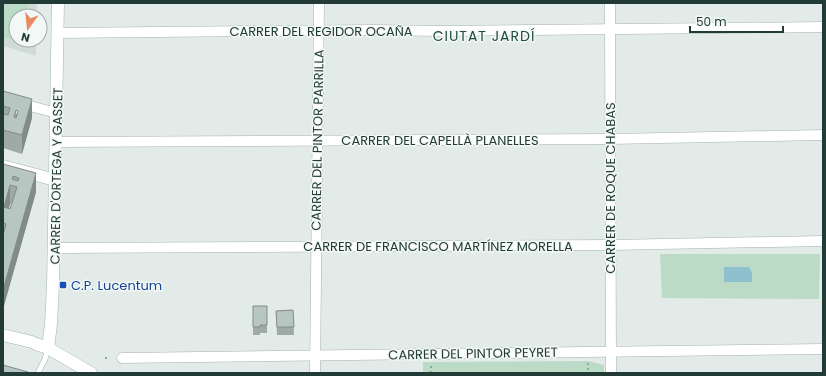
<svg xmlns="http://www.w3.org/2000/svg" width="826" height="376" font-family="Poppins,sans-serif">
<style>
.built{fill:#d0dbd7}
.green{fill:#bcdbc6}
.water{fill:#8ec0cd}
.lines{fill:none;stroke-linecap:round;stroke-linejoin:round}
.lane-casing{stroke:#a5b3af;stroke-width:6}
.street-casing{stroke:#a5b3af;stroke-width:11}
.secondary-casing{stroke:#a1b6b0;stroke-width:13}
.path{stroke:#85ada2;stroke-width:2;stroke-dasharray:2 3;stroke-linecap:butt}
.lane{stroke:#fff;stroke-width:5}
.street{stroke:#fff;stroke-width:10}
.secondary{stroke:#fff;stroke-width:12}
.wall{fill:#9eaaa6;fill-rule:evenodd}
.shaded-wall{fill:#818b87}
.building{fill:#b8c6c1;stroke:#818b87;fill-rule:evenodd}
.transit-dot{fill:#1a4fb4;stroke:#f2f8f5;stroke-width:1.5}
.labels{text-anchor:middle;stroke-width:3;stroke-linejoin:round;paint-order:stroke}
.street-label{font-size:13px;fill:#233b36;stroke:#f2f8f5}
.transit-label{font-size:13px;fill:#164399;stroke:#f2f8f5;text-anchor:start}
.neighbourhood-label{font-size:14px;letter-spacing:1px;fill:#204c43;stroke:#f2f8f5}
</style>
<rect width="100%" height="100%" fill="#e2ebe8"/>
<polygon class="built" points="3,3 37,3 36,16 16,16 16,40 36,40 36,56 3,46"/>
<g class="green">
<polygon points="3,3 29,3 25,16 16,16 16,40 18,41 3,37"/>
<polygon points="660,254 820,254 819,299 662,298"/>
<polygon points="588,361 604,365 604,373 423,373 423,362"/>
</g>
<polygon class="water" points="724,267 749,267 752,273 752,282 724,282"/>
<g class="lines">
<g class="lane-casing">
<polyline id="lane" points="38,373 45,359 48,348"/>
</g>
<g class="street-casing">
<g id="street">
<polyline points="610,3 611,373"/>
<polyline points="58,33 372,30 441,31 823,27"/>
<polyline points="3,99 57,113"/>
<polyline points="56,142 611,139 823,135"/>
<polyline points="54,248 611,245 823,241"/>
<polyline points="122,358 823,349"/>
<polyline points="315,373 319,3"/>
</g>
</g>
<g class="secondary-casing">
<g id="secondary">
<polyline points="3,166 55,180"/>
<polyline points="3,335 32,342"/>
<polyline points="36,344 48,348 91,373"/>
<polyline points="48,348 51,324 53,285 58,3"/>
</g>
</g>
<g class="path">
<polyline points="105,358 110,358"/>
<polyline points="588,363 588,373"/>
<polyline points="431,373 431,364"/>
</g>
<use href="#lane" class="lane"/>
<use href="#street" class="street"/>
<use href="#secondary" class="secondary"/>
</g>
<g class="wall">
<path d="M3,91L32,118L22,154L3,148ZM16,110L18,111L17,114L15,113Z"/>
<path d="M3,164L36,192L3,309ZM10,204H12L10,209H9Z"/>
<polygon points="253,306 267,306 267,333 260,333 260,335 253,335"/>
<polygon points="293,310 294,335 277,335 276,311"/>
</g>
<g class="shaded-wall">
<polygon points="32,99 32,118 22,154 22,135"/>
<polygon points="36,173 36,192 3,309 3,290"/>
<polygon points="10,185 10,204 4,223 4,207"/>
</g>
<g class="building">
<path d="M3,91L32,99L22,135L3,130V114L8,115L10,108L3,106ZM16,110L18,111L16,118L14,117Z"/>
<path d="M3,164L36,173L3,290V235L6,224L3,223ZM13,176L19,178L18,181L12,179ZM10,185L17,187L10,209L4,207Z"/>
<polygon points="253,306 267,306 267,325 260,325 260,327 253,327"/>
<polygon points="293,310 294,327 277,327 276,311"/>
<polygon points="3,365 28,372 28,373 3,373"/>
</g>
<rect class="transit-dot" x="59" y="281" width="8" height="8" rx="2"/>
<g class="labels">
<g class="street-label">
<text x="321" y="36">CARRER DEL REGIDOR OCAÑA</text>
<text transform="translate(317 140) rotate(-89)" y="5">CARRER DEL PINTOR PARRILLA</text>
<text x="440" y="145">CARRER DEL CAPELLÀ PLANELLES</text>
<text transform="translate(56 176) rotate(-89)" y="5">CARRER D'ORTEGA Y GASSET</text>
<text transform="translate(610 188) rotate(-90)" y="5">CARRER DE ROQUE CHABAS</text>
<text x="438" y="251">CARRER DE FRANCISCO MARTÍNEZ MORELLA</text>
<text transform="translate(473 353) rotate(-1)" y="5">CARRER DEL PINTOR PEYRET</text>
</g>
<g class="transit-label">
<text x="71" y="290">C.P. Lucentum</text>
</g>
<g class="neighbourhood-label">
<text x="484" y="41">CIUTAT JARDÍ</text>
</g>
</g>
<rect width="826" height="376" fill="none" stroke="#233b36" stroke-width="8"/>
<g transform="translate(28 28) rotate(195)"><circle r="19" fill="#f2f8f5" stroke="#9faca9"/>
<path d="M0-3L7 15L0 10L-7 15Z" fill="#e98a63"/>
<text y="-6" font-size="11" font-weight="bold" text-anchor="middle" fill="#233b36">N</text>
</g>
<path d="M690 26v6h93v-6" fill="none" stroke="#233b36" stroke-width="2"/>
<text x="696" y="26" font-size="12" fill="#233b36" stroke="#f2f8f5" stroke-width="3" paint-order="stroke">50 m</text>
</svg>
